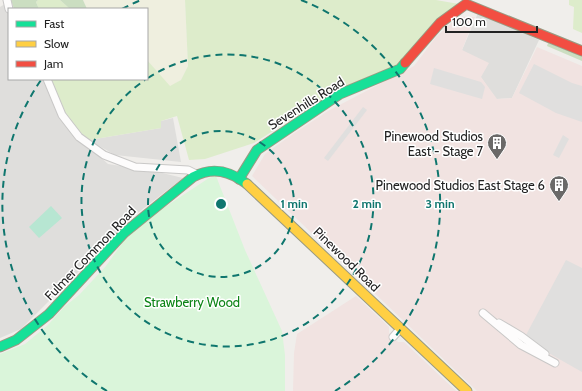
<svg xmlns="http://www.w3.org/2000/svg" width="582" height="391" font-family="Cabin,sans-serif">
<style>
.residential{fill:#dfdedc}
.commercial{fill:#f1e3e1}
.farmland{fill:#efefdf}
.grass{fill:#ddeccb}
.forest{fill:#cbdec1}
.park{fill:#daf5da}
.pitch{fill:#b7e6d2}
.parking{fill:#e0dfde}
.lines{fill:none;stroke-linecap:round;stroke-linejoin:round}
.street-casing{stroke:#c9c8c7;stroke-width:9}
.fast-casing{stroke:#999a82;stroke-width:11}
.slow-casing{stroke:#999a82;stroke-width:11}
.jam-casing{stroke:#999a82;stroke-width:11}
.street{stroke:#fdfcfc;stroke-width:7}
.fast{stroke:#16e098;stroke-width:9}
.slow{stroke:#ffcf43;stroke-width:9}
.jam{stroke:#f24e42;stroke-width:9}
.ring{fill:none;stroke:#0f766e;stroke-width:2;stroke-dasharray:7 5}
.labels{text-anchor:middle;stroke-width:3;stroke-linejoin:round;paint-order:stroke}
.street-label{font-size:13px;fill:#222;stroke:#fff}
.poi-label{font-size:13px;fill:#222;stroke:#fff;text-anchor:end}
.park-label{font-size:13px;fill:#0c8416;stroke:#fff}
.centre{fill:#0f766e;stroke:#fff;stroke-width:2}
.ring-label{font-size:12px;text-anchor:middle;font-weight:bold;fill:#0f766e;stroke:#fff;stroke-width:3;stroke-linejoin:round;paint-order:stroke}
</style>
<rect width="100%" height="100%" fill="#f0eeeb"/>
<g class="residential">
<polygon points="5,4 9,13 9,79 43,79 58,110 72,132 108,164 158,172 183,178 135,215 21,329 0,338 0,7"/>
<polygon points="478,13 539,40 512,98 496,99 462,50"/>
<polygon points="173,118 181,162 115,155 89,140 161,128 161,121"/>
</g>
<g class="commercial">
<polygon points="458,17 475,17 462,50 489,63 481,77 497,99 512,98 537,47 582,66 582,391 477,391 252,176 265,154 290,136 328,111 414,66 436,37"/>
<polygon points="356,296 389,327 389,333 398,342 404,342 456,391 293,391 294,353 297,334"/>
</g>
<polygon class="farmland" points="83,0 185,0 188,66 181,80 170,87 147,60 147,9 87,9"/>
<g class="grass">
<polygon points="38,0 60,0 70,9 39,9 36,2"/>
<polygon points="185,0 436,0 459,4 397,65 339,89 254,143 205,159 189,160 177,116 161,121 161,128 89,140 69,122 49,79 147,79 147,60 170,86 181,80 188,66"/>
<polygon points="569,0 582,0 582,33 573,29 574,7 569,5"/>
</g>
<g class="forest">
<polygon points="11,0 38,0 36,2 39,9 14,9"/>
<polygon points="60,0 83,0 87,9 70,9"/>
<polygon points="548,43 582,56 582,61 547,46"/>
</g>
<polygon class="park" points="216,176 245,250 282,331 285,355 285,391 0,391 0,354 25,344 48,325 64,307 79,295 106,266 133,228 209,178"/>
<polygon class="pitch" points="51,206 62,218 39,238 29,227"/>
<g class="parking">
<polygon points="534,64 572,83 582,86 582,122 556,113 519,93"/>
<polygon points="434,68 481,82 485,87 482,99 430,84"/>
<polygon points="363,107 367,110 328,161 324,158"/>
<polygon points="563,135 569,139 559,158 553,155"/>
<polygon points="566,260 582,268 582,372 545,351 526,335"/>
</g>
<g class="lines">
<g class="street-casing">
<g id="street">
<polyline points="7,0 9,9"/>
<polyline points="47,79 62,115 79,137 104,155 135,167 188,170 196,174"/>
<polyline points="483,313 521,345 555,363"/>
<polyline points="499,323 521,336 545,354"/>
<polyline points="393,337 400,329"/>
</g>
</g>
<g class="fast-casing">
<g id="fast">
<polyline points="239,179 257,150 340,94 400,69 405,63"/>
<path d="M0,347L16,340L49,314L124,233L193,177C213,166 230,171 247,184"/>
</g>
</g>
<g class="slow-casing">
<polyline id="slow" points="247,184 467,391"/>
</g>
<g class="jam-casing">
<polyline id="jam" points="405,63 440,23 466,4 582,51"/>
</g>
<use href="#street" class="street"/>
<use href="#fast" class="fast"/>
<use href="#slow" class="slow"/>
<use href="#jam" class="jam"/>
</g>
<g class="ring">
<circle cx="221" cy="204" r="73"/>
<path d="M148 78A146 146 0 1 1 145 80"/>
<path d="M107 391A219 219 0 0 1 41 80M122 9A219 219 0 0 1 141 0M301 0A219 219 0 0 1 335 391"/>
</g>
<defs>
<g id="building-pin" transform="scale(1)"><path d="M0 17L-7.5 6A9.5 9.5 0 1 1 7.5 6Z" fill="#6a6968" stroke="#fff"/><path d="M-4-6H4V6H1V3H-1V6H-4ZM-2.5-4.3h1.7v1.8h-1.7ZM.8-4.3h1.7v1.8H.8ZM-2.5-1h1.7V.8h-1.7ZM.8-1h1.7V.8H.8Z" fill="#fff"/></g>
</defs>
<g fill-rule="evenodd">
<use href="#building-pin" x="497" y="143"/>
<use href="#building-pin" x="559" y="185"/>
</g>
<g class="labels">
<g class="street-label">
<text transform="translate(306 103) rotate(-32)" y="5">Sevenhills Road</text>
<text transform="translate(90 253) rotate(-46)" y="5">Fulmer Common Road</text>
<text transform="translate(347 259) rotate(44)" y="5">Pinewood Road</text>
</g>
<g class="poi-label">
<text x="483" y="141">Pinewood Studios<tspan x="483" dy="15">East - Stage 7</tspan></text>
<text x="545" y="190">Pinewood Studios East Stage 6</text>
</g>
<g class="park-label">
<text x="192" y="307">Strawberry Wood</text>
</g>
</g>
<circle cx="221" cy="204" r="6" class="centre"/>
<g class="ring-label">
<text x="294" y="208">1 min</text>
<text x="367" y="208">2 min</text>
<text x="440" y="208">3 min</text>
</g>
<rect x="8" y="8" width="140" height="72" fill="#ffffff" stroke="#a7a7a7"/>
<rect x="16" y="21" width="20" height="6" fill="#16e098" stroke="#a7a7a7"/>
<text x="44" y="28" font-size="12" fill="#222222">Fast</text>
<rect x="16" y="41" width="20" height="6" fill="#ffcf43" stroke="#a7a7a7"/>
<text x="44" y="48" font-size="12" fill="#222222">Slow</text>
<rect x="16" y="61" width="20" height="6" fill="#f24e42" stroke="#a7a7a7"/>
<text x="44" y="68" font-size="12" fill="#222222">Jam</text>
<path d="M446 26v6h91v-6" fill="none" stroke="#222222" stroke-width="2"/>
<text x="452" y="26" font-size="12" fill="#222222" stroke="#ffffff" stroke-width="3" paint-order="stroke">100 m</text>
</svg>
